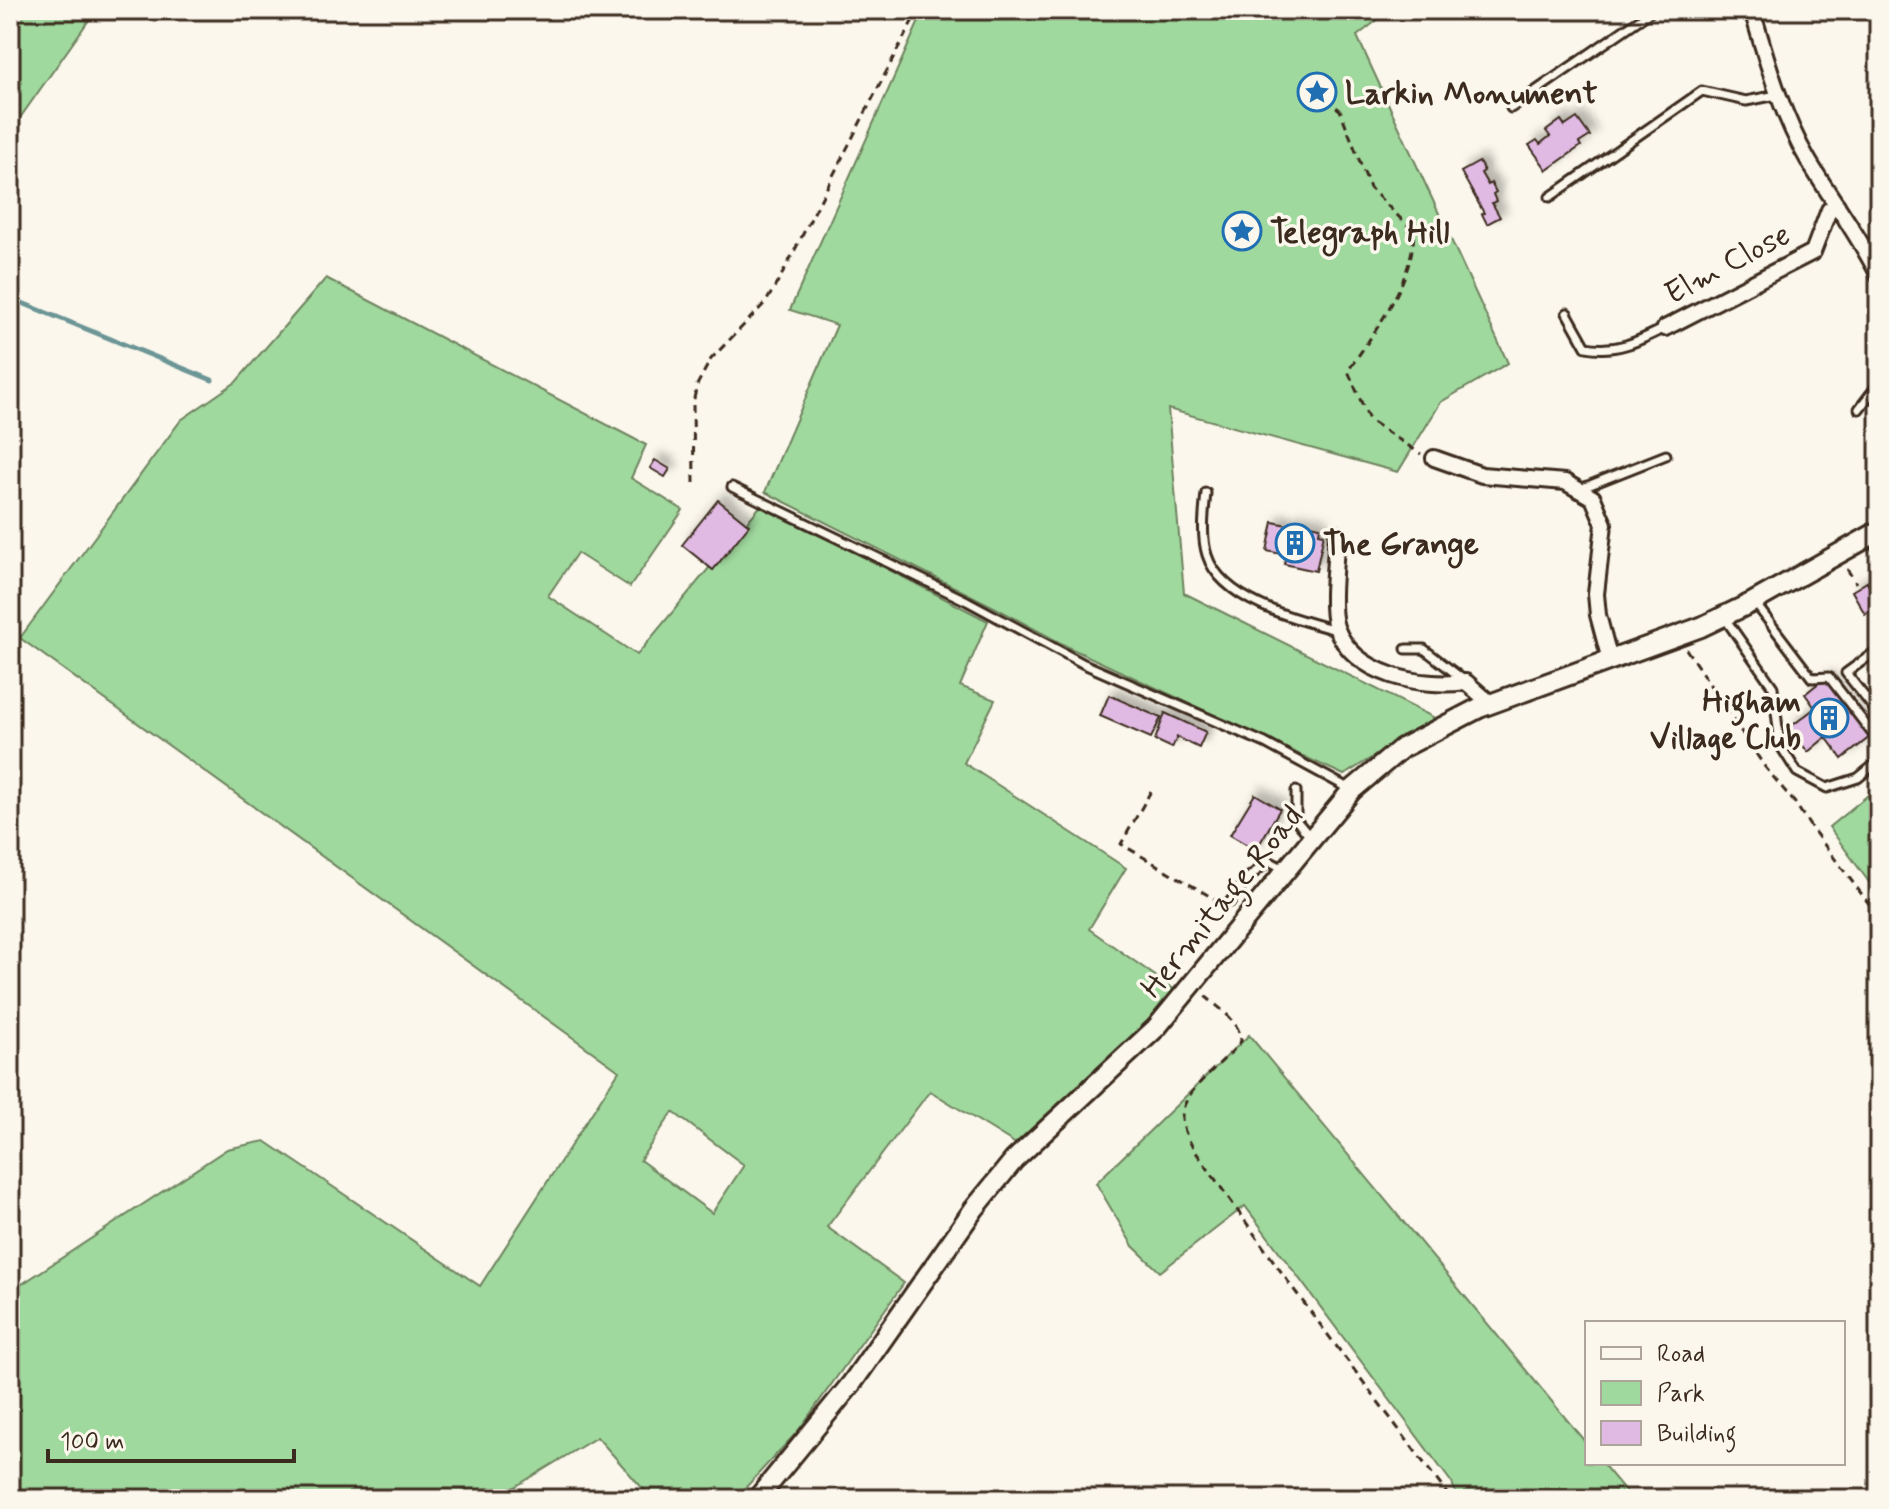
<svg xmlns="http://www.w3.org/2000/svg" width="1889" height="1509" font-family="Mynerve,sans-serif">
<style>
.green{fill:#a0d99e;stroke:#6e825e;stroke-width:2;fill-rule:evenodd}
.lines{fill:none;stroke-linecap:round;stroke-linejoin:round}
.stream{stroke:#6c9596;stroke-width:5}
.building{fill:#e1bae4;stroke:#3b2a1e;stroke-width:2;filter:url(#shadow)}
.service-casing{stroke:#3b2a1e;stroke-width:13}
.minor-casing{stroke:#3b2a1e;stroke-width:20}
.tertiary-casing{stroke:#3b2a1e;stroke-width:24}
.path{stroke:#3b2a1e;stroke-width:3;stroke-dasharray:8 6;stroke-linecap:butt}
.service{stroke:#fbf7ec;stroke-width:7}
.minor{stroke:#fbf7ec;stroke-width:14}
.tertiary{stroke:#fbf7ec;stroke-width:18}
.labels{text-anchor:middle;stroke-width:7;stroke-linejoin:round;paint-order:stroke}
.poi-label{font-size:32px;font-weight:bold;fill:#3b2a1e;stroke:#fbf7ec;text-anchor:start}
.street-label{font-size:32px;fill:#3b2a1e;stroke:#fbf7ec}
</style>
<defs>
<filter id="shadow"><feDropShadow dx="7" dy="-7" stdDeviation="4" flood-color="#0004"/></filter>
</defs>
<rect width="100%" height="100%" fill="#fbf7ec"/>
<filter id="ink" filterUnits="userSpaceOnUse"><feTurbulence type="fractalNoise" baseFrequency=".0125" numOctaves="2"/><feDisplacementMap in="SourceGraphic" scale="16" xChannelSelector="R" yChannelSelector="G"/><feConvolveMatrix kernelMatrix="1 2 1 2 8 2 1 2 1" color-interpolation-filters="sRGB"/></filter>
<g filter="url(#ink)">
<g class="green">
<polygon points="10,10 96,10 10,132"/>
<polygon points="924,10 1390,10 1357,36 1508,363 1441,402 1398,472 1168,409 1184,593 1435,718 1344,775 1068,647 994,607 765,492 837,325 790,310"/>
<path d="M326,278L646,445L631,478L683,510L630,587L577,553L548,596L637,655L762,504L988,621L960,686L995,700L964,763L1126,868L1089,929L1178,992L1016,1144L930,1091L827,1227L904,1283L798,1431L735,1499H652L597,1437L495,1499H10V1292L227,1149L265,1141L480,1286L619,1071L20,638L181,420L236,382ZM673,1112L744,1165L712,1213L640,1160Z"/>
<polygon points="1879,786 1879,896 1829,827"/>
<polygon points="1249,1035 1587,1444 1587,1463 1602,1463 1632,1499 1458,1499 1452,1483 1245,1206 1160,1272 1133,1246 1096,1183"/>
</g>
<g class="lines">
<polyline class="stream" points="10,298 212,380"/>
</g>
<g class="building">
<polygon points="1577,118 1590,136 1579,143 1581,146 1547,170 1529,145 1537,140 1540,144 1550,136 1546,131 1561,120 1565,126"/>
<polygon points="1479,162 1484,171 1481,173 1488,185 1491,183 1496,192 1493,194 1496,201 1492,203 1500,217 1487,224 1482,214 1484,213 1461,172"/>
<polygon points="655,460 670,469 665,477 650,468"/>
<polygon points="718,500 749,525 713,570 682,545"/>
<polygon points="1293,521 1320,527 1319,533 1324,534 1316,571 1284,564 1286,555 1267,551 1273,522 1292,526"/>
<polygon points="1879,576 1879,603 1867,582"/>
<polygon points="1867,582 1879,606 1865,614 1852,591"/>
<polygon points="1825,678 1871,736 1842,759 1826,737 1808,752 1789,728 1815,708 1805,694"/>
<polygon points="1109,695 1161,718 1151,738 1100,716"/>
<polygon points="1165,713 1206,732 1199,748 1177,737 1172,748 1155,740"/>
<polygon points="1255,794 1280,809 1256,850 1230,835"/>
</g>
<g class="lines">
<g class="service-casing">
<g id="service">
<polyline points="1511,108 1653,10"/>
<polyline points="1550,197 1702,91 1746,101 1777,95"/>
<path d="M1567,313L1586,347C1616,353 1639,341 1665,328"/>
<polyline points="1859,409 1879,383"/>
<polyline points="732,487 967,601 1084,664 1265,743 1350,789"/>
<polyline points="1580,489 1666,455"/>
<path d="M1206,493C1204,512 1201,536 1207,555C1221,600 1294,619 1336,630"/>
<polyline points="1755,603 1812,678 1829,677 1879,742"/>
<polyline points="1724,617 1773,687 1780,745 1797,772 1827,788 1858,778 1879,761"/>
<polyline points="1406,649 1424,649 1465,681"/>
<polyline points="1879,649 1846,673 1879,715"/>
<polyline points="1296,791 1296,820 1311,838"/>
<polyline points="1230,902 1249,877 1269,861 1284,869"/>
</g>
</g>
<g class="minor-casing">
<g id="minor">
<path d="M1752,10C1767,61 1781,114 1808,160C1831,199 1859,235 1879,276"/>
<polyline points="1665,328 1813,252 1829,210 1837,205"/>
<polyline points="1434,458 1482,475 1565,482 1593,498 1604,524 1596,594 1598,615 1610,660"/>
<path d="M1337,533C1336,556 1329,607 1336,627C1354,676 1422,688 1466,682L1491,704"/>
</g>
</g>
<g class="tertiary-casing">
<polyline id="tertiary" points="757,1499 852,1383 974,1209 1014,1160 1156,1028 1352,790 1402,748 1479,708 1701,627 1753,602 1879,531"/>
</g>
<g class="path">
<path d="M1325,99L1340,110L1370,188L1414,232C1412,284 1376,329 1348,371L1369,420L1421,454"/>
<polyline points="694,483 693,403 697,385 711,359 766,302 784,271 918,10"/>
<polyline points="1847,569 1856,583"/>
<polyline points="1686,649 1765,767 1795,803 1810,826 1879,917"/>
<polyline points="1151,791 1121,844 1218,901"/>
<path d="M1205,996C1219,1008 1240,1021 1241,1041C1225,1063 1182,1089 1182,1117C1182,1128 1188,1138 1193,1148L1292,1287L1451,1499"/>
</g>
<use href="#service" class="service"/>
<use href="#minor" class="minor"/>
<use href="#tertiary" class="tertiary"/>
</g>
</g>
<defs>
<g id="sight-ring" transform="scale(2)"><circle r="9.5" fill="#fbf7ec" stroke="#1f6fb2" stroke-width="1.5"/><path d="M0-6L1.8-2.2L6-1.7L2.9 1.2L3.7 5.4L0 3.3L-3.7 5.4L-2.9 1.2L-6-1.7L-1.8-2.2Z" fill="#1f6fb2"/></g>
<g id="building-ring" transform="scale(2)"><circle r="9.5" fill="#fbf7ec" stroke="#1f6fb2" stroke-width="1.5"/><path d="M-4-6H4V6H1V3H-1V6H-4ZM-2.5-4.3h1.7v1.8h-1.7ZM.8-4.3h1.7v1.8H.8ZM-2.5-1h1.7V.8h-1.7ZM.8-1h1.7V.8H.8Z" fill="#1f6fb2"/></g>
</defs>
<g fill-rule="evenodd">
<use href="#sight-ring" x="1317" y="92"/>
<use href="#sight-ring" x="1242" y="231"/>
<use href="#building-ring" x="1295" y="543"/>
<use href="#building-ring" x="1829" y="718"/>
</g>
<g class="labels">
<g class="poi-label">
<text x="1345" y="103">Larkin Monument</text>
<text x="1270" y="242">Telegraph Hill</text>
<text x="1323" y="554">The Grange</text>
<text x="1801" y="711" text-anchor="end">Higham<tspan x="1801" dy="37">Village Club</tspan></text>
</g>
<g class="street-label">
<text transform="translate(1727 263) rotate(-28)" y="11">Elm Close</text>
<text transform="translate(1221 901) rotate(-51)" y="11">Hermitage Road</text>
</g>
</g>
<rect width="1889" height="1509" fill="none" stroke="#fbf7ec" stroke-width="40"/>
<rect x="20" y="20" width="1849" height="1469" fill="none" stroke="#3b2a1e" stroke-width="3" filter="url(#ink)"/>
<rect x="1585" y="1321" width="260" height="144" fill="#fbf7ec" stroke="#aea59a" stroke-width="2"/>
<rect x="1601" y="1347" width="40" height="12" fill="#fbf7ec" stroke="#aea59a" stroke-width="2"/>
<text x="1657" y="1361" font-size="24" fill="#3b2a1e">Road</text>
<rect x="1601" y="1381" width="40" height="24" fill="#a0d99e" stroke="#aea59a" stroke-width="2"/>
<text x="1657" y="1401" font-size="24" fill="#3b2a1e">Park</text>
<rect x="1601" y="1421" width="40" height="24" fill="#e1bae4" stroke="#aea59a" stroke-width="2"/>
<text x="1657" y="1441" font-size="24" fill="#3b2a1e">Building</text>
<path d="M48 1449v12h246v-12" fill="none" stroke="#3b2a1e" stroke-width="4"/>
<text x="60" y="1449" font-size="24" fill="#3b2a1e" stroke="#fbf7ec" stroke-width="6" paint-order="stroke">100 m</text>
</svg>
